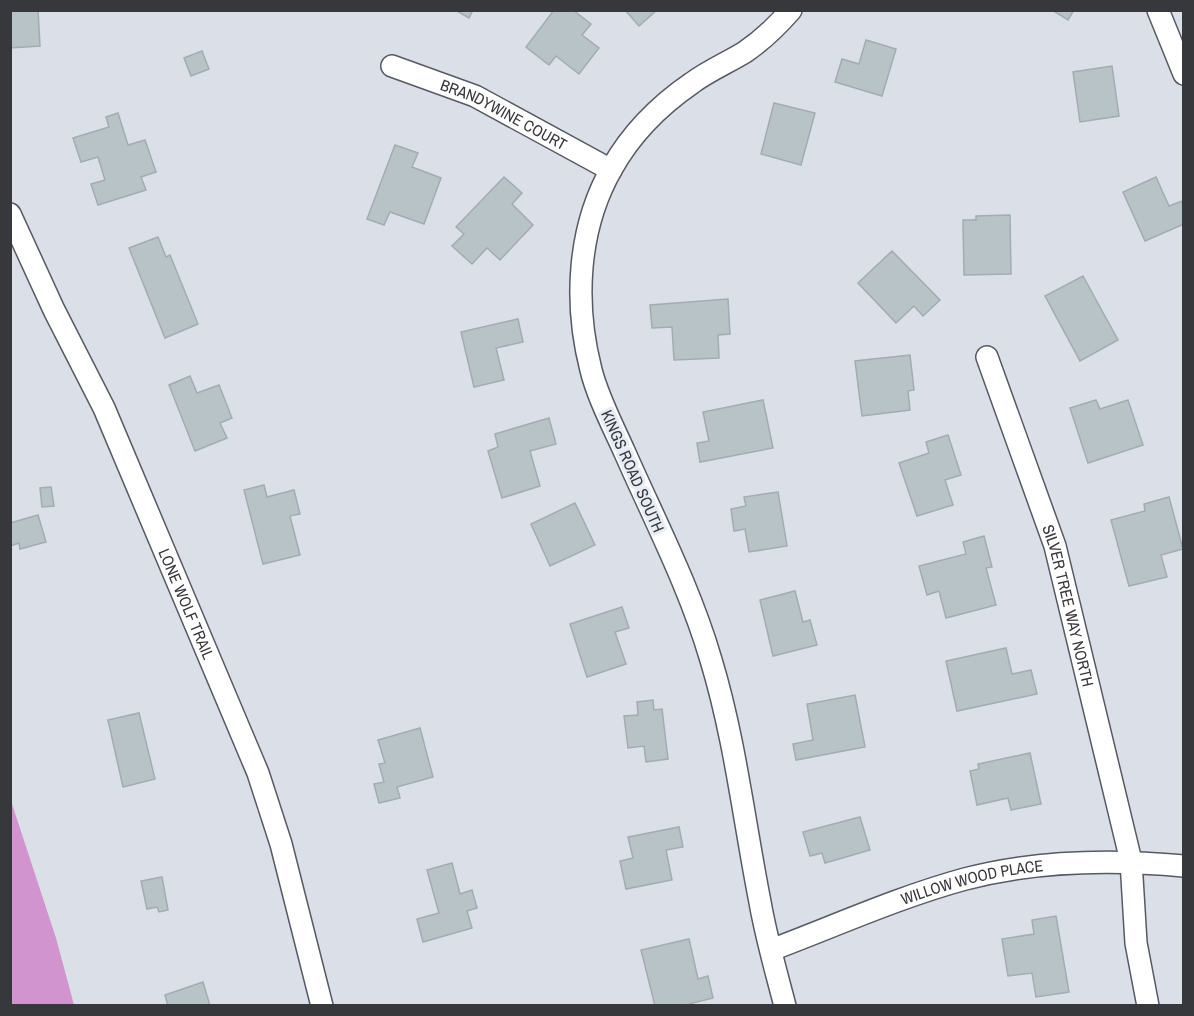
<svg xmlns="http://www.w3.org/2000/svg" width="1194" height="1016" font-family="'Archivo Narrow',sans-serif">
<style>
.green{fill:#d294ce}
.building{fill:#b8c3c8;stroke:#a2acb1;stroke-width:1.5}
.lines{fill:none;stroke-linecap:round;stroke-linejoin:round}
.minor-casing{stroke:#565a62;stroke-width:24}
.minor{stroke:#fff;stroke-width:21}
.labels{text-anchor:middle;stroke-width:6;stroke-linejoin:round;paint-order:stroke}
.street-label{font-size:16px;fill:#37383c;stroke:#e7ecf5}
</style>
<rect width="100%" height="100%" fill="#dadfe8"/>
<polygon class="green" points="11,801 56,938 74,1005 11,1005"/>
<g class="building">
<polygon points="10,10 38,10 40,46 10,48"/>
<polygon points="455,10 473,10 469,18"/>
<polygon points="554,10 573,10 591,24 582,35 599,48 579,74 556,56 549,65 526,47"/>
<polygon points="625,10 657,10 639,26"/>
<polygon points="1052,10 1074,10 1068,20"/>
<polygon points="866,40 896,49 882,96 835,82 842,59 859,64"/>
<polygon points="202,51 209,69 191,76 184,58"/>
<polygon points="1112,66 1119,116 1080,122 1073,72"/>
<polygon points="774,103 815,113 801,165 761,154"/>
<polygon points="118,113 128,145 145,140 156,172 141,177 146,190 98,205 91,184 105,180 98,157 81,162 73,138 109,127 106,117"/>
<polygon points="395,145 418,153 412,167 441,178 424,224 390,212 384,225 367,219"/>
<polygon points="504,177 522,193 512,204 533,225 500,260 487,248 472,264 452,246 464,234 456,227"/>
<polygon points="1156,177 1169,206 1182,201 1184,224 1145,241 1123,192"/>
<polygon points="1010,215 1011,274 964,275 963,220 976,220 976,216"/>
<polygon points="158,237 166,257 170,255 198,324 165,338 129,248"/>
<polygon points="892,251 940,300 923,316 914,306 896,323 858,283"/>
<polygon points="1083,276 1118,340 1080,361 1045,296"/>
<polygon points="728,299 730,334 718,335 719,358 674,360 672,327 652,328 650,305"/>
<polygon points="518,319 523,342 496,348 504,380 474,387 461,332"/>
<polygon points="910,355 914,390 908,391 910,410 862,416 855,361"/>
<polygon points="190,376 197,393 219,385 232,418 220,423 227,438 195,451 169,385"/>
<polygon points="763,400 773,448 700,462 697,443 709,441 703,412"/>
<polygon points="1096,400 1100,409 1128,400 1143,445 1088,463 1070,408"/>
<polygon points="549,418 556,444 530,451 540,486 502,498 488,451 498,447 495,434"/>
<polygon points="948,435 961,475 945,480 953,505 917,516 899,463 929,453 926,442"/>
<polygon points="264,485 267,497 294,490 300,514 290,516 300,555 263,564 244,490"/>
<polygon points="51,487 54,506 42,507 40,488"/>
<polygon points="778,492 787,546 749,552 745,529 734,531 731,509 746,506 744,497"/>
<polygon points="1169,497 1183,549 1161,555 1167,577 1129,586 1111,520 1145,511 1144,504"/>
<polygon points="575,503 595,545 550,566 531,524"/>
<polygon points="38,515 46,542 20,549 19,543 10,546 10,523"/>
<polygon points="984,536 992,567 986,568 996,605 946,618 939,591 927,595 919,566 966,554 963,542"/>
<polygon points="795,591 803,622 810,620 817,645 773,656 760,600"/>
<polygon points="622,607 629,628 615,632 626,664 587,677 570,624"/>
<polygon points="1006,648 1012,674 1031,670 1037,694 957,711 946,661"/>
<polygon points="855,695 865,747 796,760 793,744 813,740 807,704"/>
<polygon points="653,700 654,710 662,709 668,759 646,762 644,746 628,748 624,716 638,715 637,702"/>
<polygon points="139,713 155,779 123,787 108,720"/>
<polygon points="420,728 433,777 397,787 400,798 379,803 374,784 384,782 379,764 385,763 378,740"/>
<polygon points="1030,753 1041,804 1011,810 1008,798 977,805 970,771 979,769 978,764"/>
<polygon points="860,817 870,850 825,863 822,853 810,856 803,832"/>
<polygon points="679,827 683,847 666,850 672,880 626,889 620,861 633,858 628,837"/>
<polygon points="452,863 460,894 472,890 477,908 467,911 472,928 423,942 417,919 439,913 427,870"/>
<polygon points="162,877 168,910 159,912 157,907 147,909 141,881"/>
<polygon points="1056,916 1069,992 1036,997 1032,973 1008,976 1002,939 1034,934 1032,920"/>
<polygon points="689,939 698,979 708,976 713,998 681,1006 655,1006 641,950"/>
<polygon points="203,982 210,1006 168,1006 165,995"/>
</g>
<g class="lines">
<g class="minor-casing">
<g id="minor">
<polyline points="1158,10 1184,74"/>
<path id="s1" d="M392,66L475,96L611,170"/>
<path id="s2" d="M10,214L54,310L104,408L258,773L281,844L322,1006"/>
<path id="s3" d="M987,357L1055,546L1131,861L1136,943L1148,1006"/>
<path id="s4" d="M771,950C835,926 899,897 965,879C1037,860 1110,859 1184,866"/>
<path d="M785,1006C776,971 766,937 760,902C744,821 735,739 711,660C690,588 655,521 625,453C613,426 598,398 591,370C574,304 577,229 612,168C631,134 660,105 692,83C708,71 727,63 745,52C761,41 778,25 791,10"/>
</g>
</g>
<use href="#minor" class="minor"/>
</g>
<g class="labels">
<g class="street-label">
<text dy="6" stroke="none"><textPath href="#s1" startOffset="122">BRANDYWINE COURT</textPath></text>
<text transform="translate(633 471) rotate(66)" y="6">KINGS ROAD SOUTH</text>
<text dy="6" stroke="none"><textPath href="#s2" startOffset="428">LONE WOLF TRAIL</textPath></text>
<text dy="6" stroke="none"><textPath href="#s3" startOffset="262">SILVER TREE WAY NORTH</textPath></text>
<text dy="6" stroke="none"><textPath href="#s4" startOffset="213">WILLOW WOOD PLACE</textPath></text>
</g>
</g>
<rect width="1194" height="1016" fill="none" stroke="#37383c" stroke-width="24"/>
</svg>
